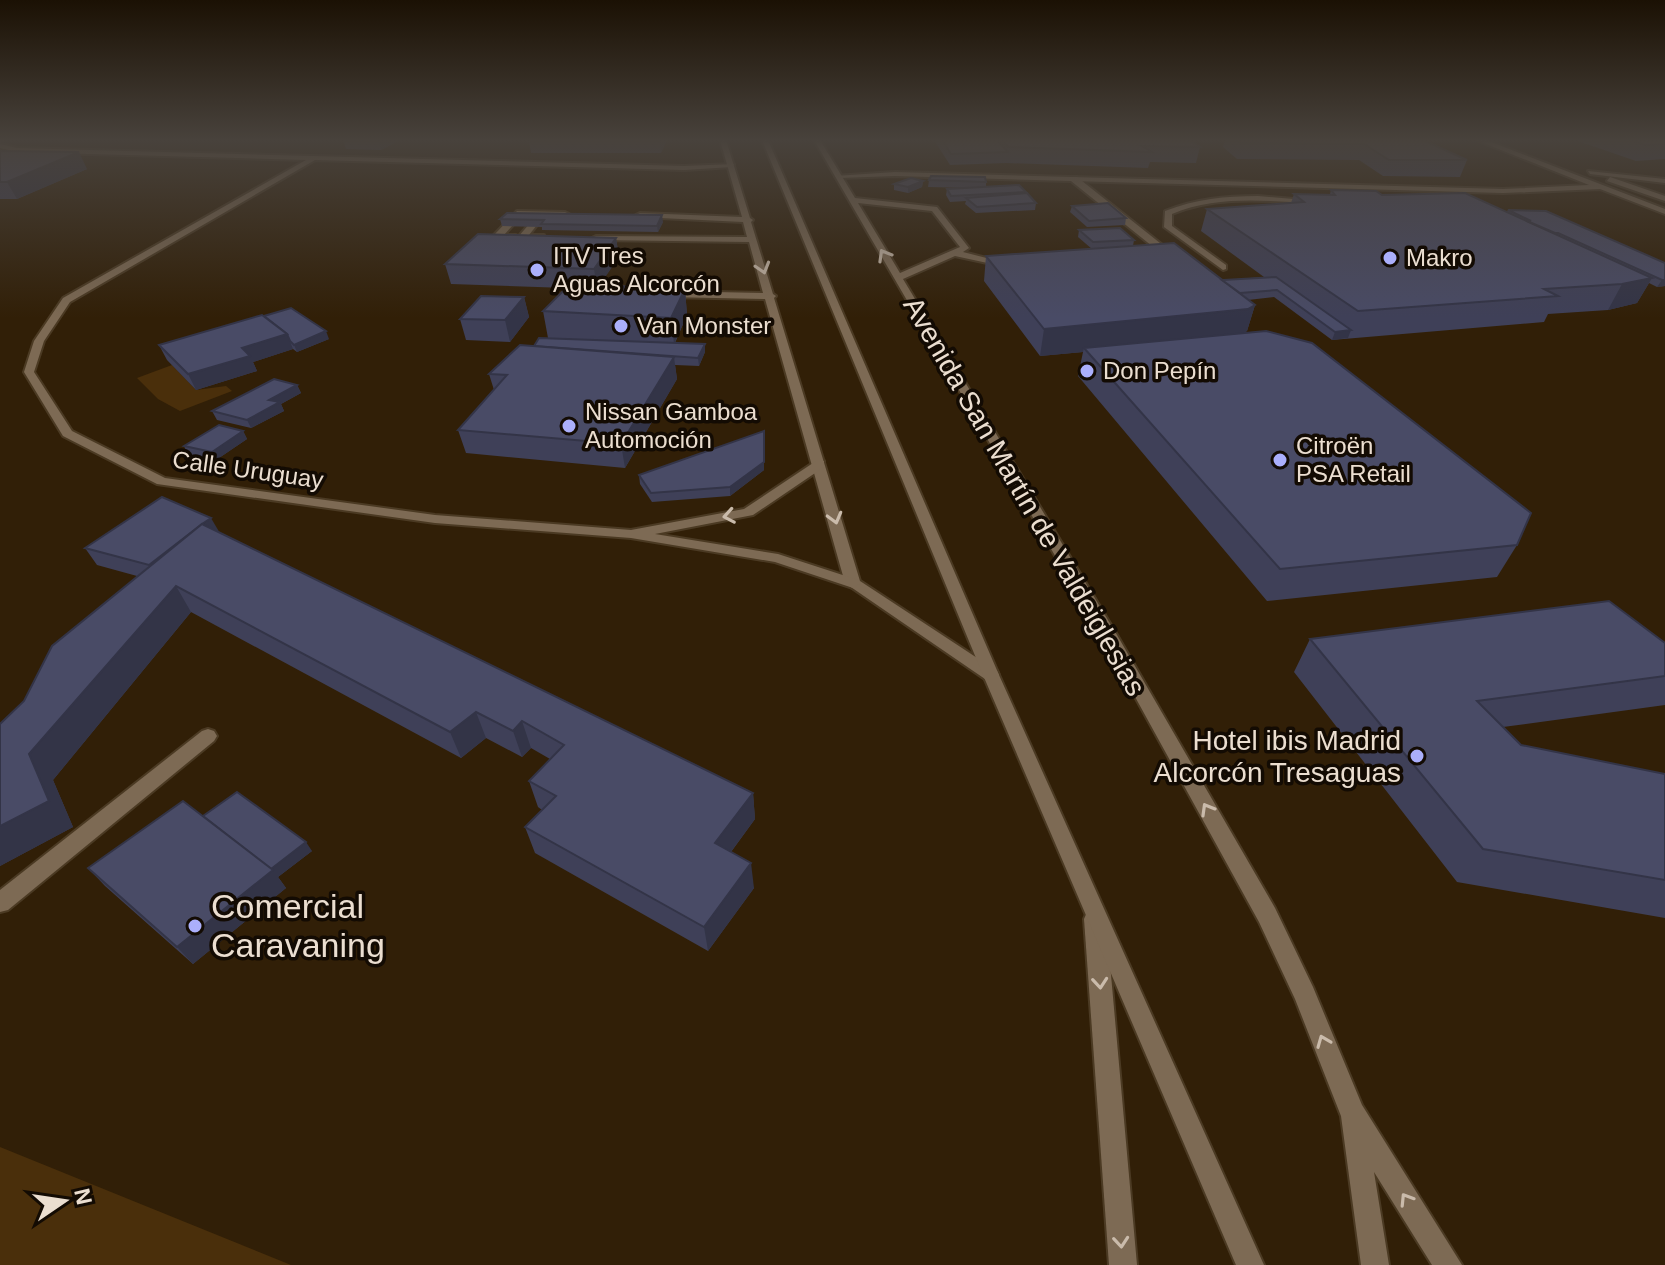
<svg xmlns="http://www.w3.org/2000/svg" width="1665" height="1265" font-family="Helvetica,sans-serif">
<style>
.green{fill:#4a2f0b}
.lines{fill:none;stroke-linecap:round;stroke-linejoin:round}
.service-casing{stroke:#4b3a23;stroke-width:4}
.minor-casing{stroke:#4b3a23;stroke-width:4}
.service{fill:#7d6a54;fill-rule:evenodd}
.minor{fill:#7d6a54;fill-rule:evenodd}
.wall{fill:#3f4058}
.shaded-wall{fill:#333447}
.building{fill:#494b66;stroke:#333447;stroke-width:2}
.oneway{stroke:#cabbab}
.poi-dot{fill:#abaffb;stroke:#130b03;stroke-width:3}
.labels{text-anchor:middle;stroke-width:7;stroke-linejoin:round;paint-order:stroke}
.far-poi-label{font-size:24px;fill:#ebded0;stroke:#130b03;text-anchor:start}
.far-street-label{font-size:24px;fill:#ebded0;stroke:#130b03}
.street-label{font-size:28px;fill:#ebded0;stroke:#130b03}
.poi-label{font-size:28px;fill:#ebded0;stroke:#130b03;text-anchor:end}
.near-poi-label{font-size:34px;fill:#ebded0;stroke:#130b03;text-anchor:start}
</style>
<rect width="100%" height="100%" fill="#311f07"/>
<g class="green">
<polygon points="172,365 196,390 226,386 232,391 180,411 158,399 137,378"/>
<polygon points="0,1147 291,1265 0,1265"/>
</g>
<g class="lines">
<g class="service-casing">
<g id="service">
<polygon points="0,140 4,140 0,143"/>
<polygon points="720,140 726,140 750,218 753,220 751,222 773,294 776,296 774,298 860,581 997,671 999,675 997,679 985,679 845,583 765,299 666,297 661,294 666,291 763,293 749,242 596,240 592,238 596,236 747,237 743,222 640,217 636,215 640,213 742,217"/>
<path d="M814,140H820L855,198L937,207L969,248L963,252L1010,264L1006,267L955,256L903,279L1117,635L1275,908L1313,987L1362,1105L1462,1265H1432L1374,1172L1389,1265H1361L1341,1116L1295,999L1259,922L1101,635ZM858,203L932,211L960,247L900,273Z"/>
<polygon points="1071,177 1077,177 1165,247 1161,257 1149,258 1149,254 1157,250 1071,181"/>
<path d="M1258,196L1317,201L1313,203C1265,201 1217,195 1172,214V226L1226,265V269L1223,270L1164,227L1165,211C1196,199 1225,196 1258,196Z"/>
<polygon points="517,211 565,212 569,214 565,216 545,215 529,235 544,235 544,239 522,239 518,237 537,215 522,215 504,235 516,235 516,239 494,239 494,235"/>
<polygon points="208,729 214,731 217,736 214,741 8,910 0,912 0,890 202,731"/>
<polygon points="1095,909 1103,912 1106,919 1137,1265 1109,1265 1084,919 1087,912"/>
</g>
</g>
<g class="minor-casing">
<g id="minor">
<polygon points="762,140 768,140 999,675 1264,1265 1236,1265 983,675"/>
<polygon points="1476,140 1486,140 1665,209 1665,214 1600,189 1503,193 895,176 839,178 835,176 895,172 1503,189 1589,185"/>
<polygon points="0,144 17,148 684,166 734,164 732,167 684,170 315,160 70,302 44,341 34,372 72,431 165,478 435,515 631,530 744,509 816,461 824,461 824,467 753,515 655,534 778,554 858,580 861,583 853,588 775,562 631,538 435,523 157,484 63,436 24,372 34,341 63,298 306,160 17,152 0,148"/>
<polygon points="1588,171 1665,179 1665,183 1590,174"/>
<polygon points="1610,177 1665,196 1665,201 1607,181"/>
</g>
</g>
<use href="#service" class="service"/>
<use href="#minor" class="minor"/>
</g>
<g class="wall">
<polygon points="343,140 400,140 381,150 346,149"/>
<polygon points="529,140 667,140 661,153 531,153"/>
<polygon points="934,140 1190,140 1200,147 1196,163 1150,162 1148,168 1006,163 950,165"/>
<polygon points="1225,140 1423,140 1467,160 1460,177 1383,176 1359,160 1237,159 1223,147"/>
<polygon points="1575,140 1665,140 1665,159 1636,161"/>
<polygon points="0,151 87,169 17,199 0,199"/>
<polygon points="929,180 986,182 986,187 1026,192 1026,193 1036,203 1035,210 976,213 965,204 966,201 950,202 946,195 947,189 971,188 928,187"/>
<polygon points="923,181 922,187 908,193 894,190 894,184"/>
<polygon points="1331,190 1382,195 1507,212 1508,210 1665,263 1665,286 1657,287 1649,283 1637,303 1608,310 1548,314 1544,322 1332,340 1274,297 1248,300 1255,305 1247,331 1243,333 1517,545 1497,577 1267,601 1078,376 1083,352 1040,356 984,281 986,256 1092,249 1078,237 1079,230 1134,240 1133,246 1222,280 1264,277 1201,231 1207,209 1291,203 1294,194 1330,194"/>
<polygon points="1072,206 1126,218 1125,225 1087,227 1070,212"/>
<polygon points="500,219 663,222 658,232 542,230 542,227 502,226"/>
<polygon points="616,238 619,257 599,285 685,289 687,315 675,343 705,344 705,352 699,366 675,365 677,379 625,468 466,453 458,430 494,390 489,374 534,346 597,340 548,338 543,311 566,288 451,284 445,264"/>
<polygon points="524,297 529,317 510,342 466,340 460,319"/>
<polygon points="329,339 297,352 293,349 253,362 257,371 196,390 167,360 159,345"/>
<polygon points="297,385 301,393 281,404 284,411 251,428 217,420 212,411"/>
<polygon points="243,431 247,439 216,460 188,455 184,446"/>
<polygon points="764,470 730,496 652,502 640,484 639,475"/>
<polygon points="219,532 753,793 755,819 731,852 754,888 708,951 535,853 525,827 542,810 538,807 529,781 550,759 531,748 522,757 486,738 461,758 191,612 53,780 73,827 0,866 0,724 24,701 137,576 97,565 85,548"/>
<polygon points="1310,639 1665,643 1665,705 1503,727 1521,745 1665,774 1665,918 1457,882 1294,672"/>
<polygon points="203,816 312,851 278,877 286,888 193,964 105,886 88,868"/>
</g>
<g class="shaded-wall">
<polygon points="378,140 400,140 381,150"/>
<polygon points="660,140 667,140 661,153"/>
<polygon points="79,152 87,169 17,199 7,182"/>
<polygon points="923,181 922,187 908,193 908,187"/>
<polygon points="662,215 663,222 658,232 657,226"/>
<polygon points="616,238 619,257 597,289 594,269"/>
<polygon points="1652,278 1637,303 1608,310 1622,284"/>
<polygon points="1662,280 1665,280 1665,286 1657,287"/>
<polygon points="685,289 687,315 674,344 671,318"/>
<polygon points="524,297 529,317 510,342 505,320"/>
<polygon points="1255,305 1247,331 1239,336 1084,348 1083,352 1040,356 1044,329"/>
<polygon points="1351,330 1348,338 1332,340 1335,332"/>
<polygon points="326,331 329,339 297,352 294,345"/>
<polygon points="287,334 293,349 253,362 257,371 196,390 188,374 242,348"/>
<polygon points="705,344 705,352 699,366 698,358"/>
<polygon points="674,357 677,379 625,468 621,444"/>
<polygon points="297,385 301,393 281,404 284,411 251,428 247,420 269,400"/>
<polygon points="243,431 247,439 216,460 212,452"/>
<polygon points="764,431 764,470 730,496 730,487"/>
<polygon points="211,518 221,535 149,565"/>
<polygon points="176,586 191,612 53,780 73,827 0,866 0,826 29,754"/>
<polygon points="476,712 486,738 461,758 450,732"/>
<polygon points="522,721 531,748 522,757 513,731"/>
<polygon points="753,793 755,819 719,868 715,843"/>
<polygon points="306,842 312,851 278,877 286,888 193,964 177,947 266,872"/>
<polygon points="751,863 754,888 708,951 704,927"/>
</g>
<g class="building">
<polygon points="942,140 997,140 1008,152 951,154"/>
<polygon points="1002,140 1190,140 1200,147 1142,146 1152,152 1008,147"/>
<polygon points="1238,140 1423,140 1467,160 1389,160 1364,144 1241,143"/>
<polygon points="1630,140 1665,140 1665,144 1645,145"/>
<polygon points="0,151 79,152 7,182 0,182"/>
<polygon points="931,176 985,177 986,182 929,180"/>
<polygon points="911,178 923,181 908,187 894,184"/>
<polygon points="1019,185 1026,192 951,196 947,189"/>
<polygon points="1331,190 1376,191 1382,195 1465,193 1652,278 1622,284 1544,289 1558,296 1358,311 1207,209 1304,202 1294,194 1335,195"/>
<polygon points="1027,193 1036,203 977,207 966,198"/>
<polygon points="1108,203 1126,218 1089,221 1072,206"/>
<polygon points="1508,210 1546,211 1665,263 1665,280 1662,280 1558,233 1555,233 1527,221 1531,221"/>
<polygon points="507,213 662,215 657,226 541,224 544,220 500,219"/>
<polygon points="1120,228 1134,240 1093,242 1079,230"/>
<polygon points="478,234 616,238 594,269 445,264"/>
<polygon points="1174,243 1255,305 1248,309 1044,329 986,256"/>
<polygon points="1276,277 1351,330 1335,332 1277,290 1240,293 1222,280"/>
<polygon points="570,284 685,289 671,318 543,311"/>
<polygon points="481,296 524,297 505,320 460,319"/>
<polygon points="291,308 326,331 294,345 290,341 287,334 264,316"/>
<polygon points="262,315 287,334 242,348 250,356 188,374 159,345"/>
<polygon points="1266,331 1312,343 1531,513 1517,545 1280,569 1084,348"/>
<polygon points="539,338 705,344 698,358 534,346"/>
<polygon points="520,345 674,357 621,444 458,430 507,375 489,374"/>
<polygon points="274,379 297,385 269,400 280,402 247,420 212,411"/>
<polygon points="219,425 243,431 212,452 184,446"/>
<polygon points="764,431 764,462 730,487 651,493 639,475"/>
<polygon points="162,497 211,518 202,524 149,565 85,548"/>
<polygon points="202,524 753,793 715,843 751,863 704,927 525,827 556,796 529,781 564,745 522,721 513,731 476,712 450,732 176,586 29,754 49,801 0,826 0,724 24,701 52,646"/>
<polygon points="1609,601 1665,643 1665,676 1477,701 1521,745 1665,774 1665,880 1483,849 1310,639"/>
<polygon points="237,792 306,842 271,869 203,816"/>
<polygon points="183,801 273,870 177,947 88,868"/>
</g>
<defs><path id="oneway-chevron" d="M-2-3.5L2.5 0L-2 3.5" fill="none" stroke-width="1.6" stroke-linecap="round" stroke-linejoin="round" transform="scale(2)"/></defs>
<g class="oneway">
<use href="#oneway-chevron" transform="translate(884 255) rotate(-120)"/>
<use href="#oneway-chevron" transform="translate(763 268) rotate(73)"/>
<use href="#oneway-chevron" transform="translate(729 516) rotate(170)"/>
<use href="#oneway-chevron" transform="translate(835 518) rotate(75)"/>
<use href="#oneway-chevron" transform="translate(1207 809) rotate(-120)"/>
<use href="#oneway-chevron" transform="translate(1100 983) rotate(85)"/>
<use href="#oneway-chevron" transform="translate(1323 1041) rotate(-112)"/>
<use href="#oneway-chevron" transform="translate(1406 1199) rotate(-122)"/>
<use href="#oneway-chevron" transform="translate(1121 1242) rotate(85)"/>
</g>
<linearGradient id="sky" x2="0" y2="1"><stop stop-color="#1b1104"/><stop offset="0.44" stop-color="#48423c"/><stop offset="1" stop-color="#48423c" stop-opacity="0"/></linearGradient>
<rect width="1665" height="318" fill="url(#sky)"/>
<g class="poi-dot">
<circle cx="1390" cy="258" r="8"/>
<circle cx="537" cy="270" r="8"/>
<circle cx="621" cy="326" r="8"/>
<circle cx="1087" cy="371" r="8"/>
<circle cx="569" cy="426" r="8"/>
<circle cx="1280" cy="460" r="8"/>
<circle cx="1417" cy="756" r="8"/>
<circle cx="195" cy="926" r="8"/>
</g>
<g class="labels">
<g class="far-poi-label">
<text x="553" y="264">ITV Tres<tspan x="553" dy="28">Aguas Alcorcón</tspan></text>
<text x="1406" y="266">Makro</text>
<text x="637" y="334">Van Monster</text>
<text x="1103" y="379">Don Pepín</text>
<text x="585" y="420">Nissan Gamboa<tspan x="585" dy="28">Automoción</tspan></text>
<text x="1296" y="454">Citroën<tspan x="1296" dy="28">PSA Retail</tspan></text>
</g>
<g class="far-street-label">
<text transform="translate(248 470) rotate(8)" y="8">Calle Uruguay</text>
</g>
<g class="street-label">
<text transform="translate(1025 496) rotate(60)" y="10">Avenida San Martín de Valdeiglesias</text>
</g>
<g class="poi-label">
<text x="1401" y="750">Hotel ibis Madrid<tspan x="1401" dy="32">Alcorcón Tresaguas</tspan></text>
</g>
<g class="near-poi-label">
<text x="211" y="918">Comercial<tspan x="211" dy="39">Caravaning</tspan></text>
</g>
</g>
<g transform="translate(64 1201) rotate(77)" stroke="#130b03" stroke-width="6" paint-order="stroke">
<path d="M0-6L14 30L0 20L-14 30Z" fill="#ebded0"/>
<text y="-12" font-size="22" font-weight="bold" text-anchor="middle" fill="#ebded0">N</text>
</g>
</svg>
